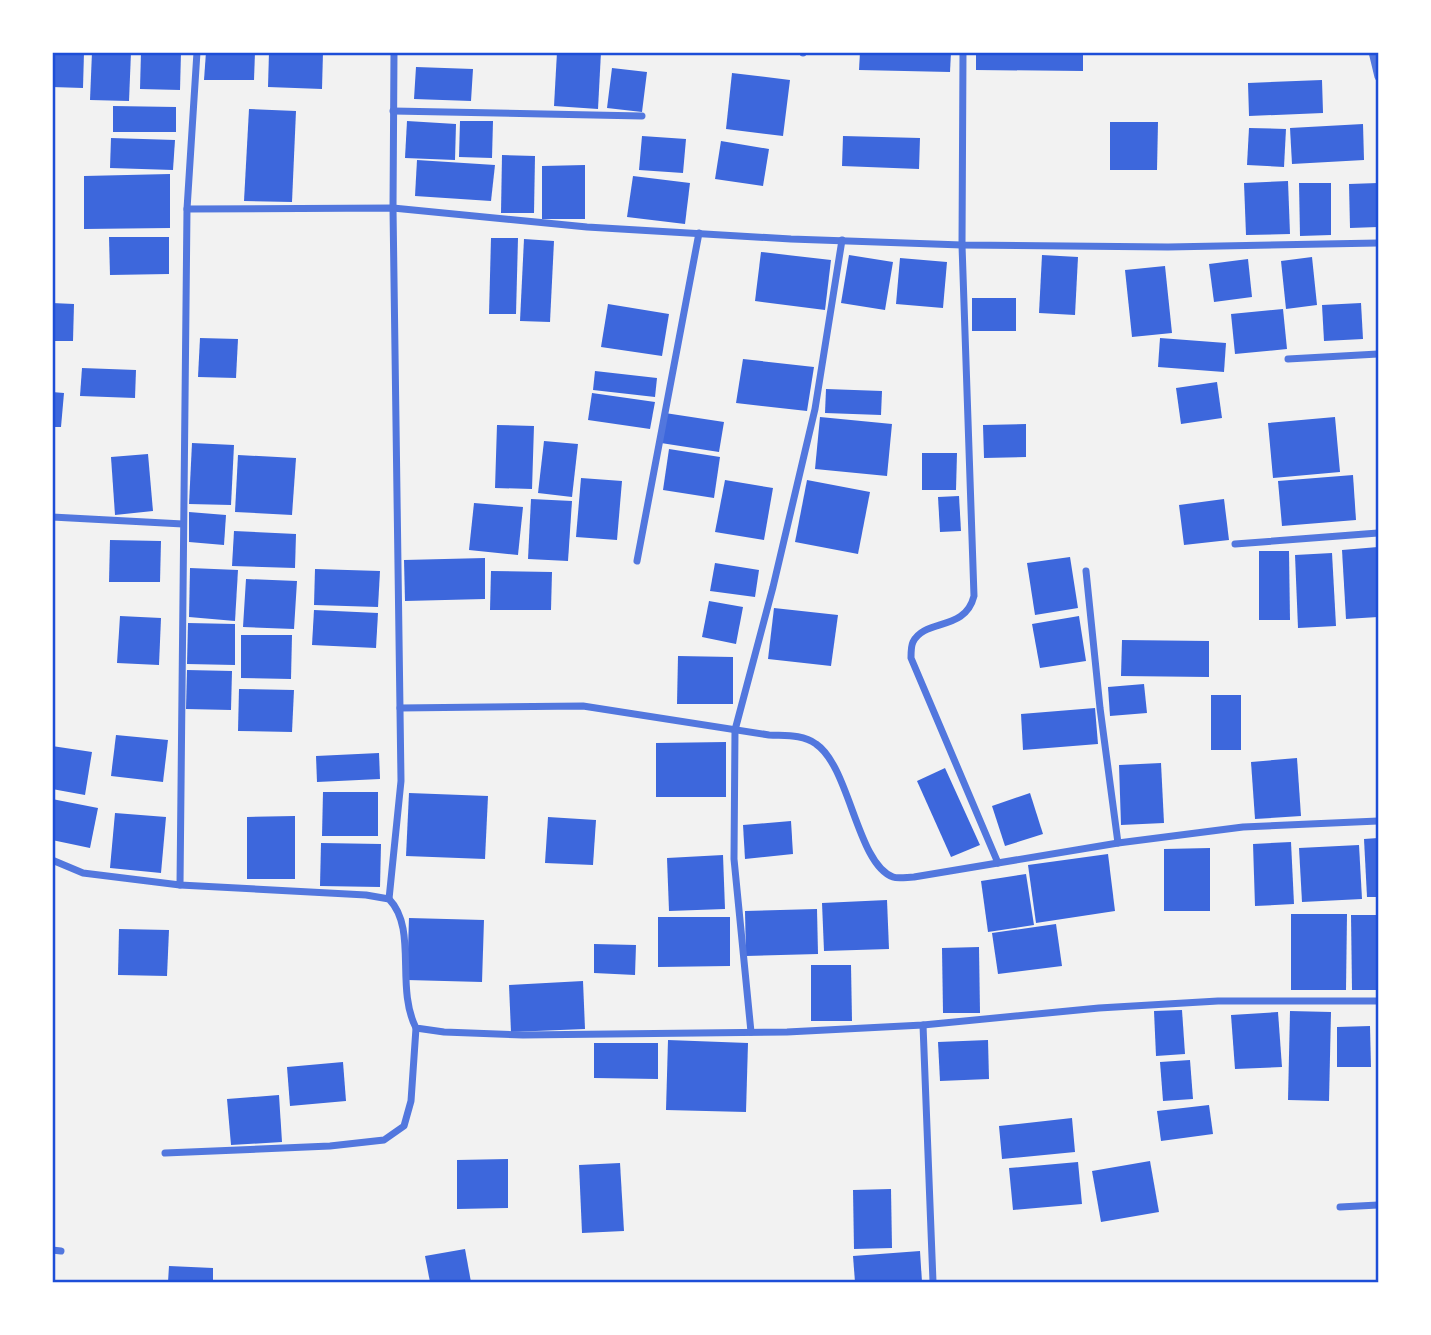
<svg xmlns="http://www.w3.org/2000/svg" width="1431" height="1335" font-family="'Public Sans',sans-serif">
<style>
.building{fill:#3d67dc}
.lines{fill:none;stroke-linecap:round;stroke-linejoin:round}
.minor{stroke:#5277de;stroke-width:7}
.neatline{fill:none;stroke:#1d4ed8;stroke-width:2.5}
</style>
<rect width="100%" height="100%" fill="#f2f2f2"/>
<g class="building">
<polygon points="52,52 84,52 83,88 52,87"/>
<polygon points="92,52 131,52 129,101 90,100"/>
<polygon points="141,52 181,52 180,90 140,89"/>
<polygon points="206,52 255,52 254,80 204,80"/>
<polygon points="269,52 323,52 322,89 268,87"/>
<polygon points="557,52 601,52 598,109 554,106"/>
<polygon points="860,52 951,52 950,72 859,70"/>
<polygon points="976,52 1083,52 1083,71 976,70"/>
<polygon points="416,67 473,69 471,101 414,99"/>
<polygon points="612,68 647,72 642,112 607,108"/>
<polygon points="732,73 790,80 783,136 726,129"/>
<polygon points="1322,80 1323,113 1249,116 1248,83"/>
<polygon points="113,106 176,107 176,132 113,132"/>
<polygon points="249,109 296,111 292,202 244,201"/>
<polygon points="407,121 456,124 455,160 405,158"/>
<polygon points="460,121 493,121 492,158 459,157"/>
<polygon points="1110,122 1158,122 1157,170 1110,170"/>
<polygon points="1363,124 1364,160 1292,164 1290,128"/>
<polygon points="1249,128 1286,129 1284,167 1247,165"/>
<polygon points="642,136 686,139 683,173 639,170"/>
<polygon points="843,136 920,138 919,169 842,166"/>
<polygon points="111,138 175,140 173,170 110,168"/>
<polygon points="721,141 769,149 763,186 715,179"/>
<polygon points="502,155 535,156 534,213 501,213"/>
<polygon points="417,160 495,165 491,201 415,196"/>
<polygon points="585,165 585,219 542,219 542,166"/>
<polygon points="170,174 170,228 84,229 84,176"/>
<polygon points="633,176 690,183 685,224 627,217"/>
<polygon points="1288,181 1290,234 1246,235 1244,183"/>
<polygon points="1299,183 1331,183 1331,235 1300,236"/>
<polygon points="1378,183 1378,227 1350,228 1349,184"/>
<polygon points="109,237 169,237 169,274 110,275"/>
<polygon points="491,238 518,238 516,314 489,314"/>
<polygon points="524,239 554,241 550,322 520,321"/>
<polygon points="761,252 831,260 825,310 755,301"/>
<polygon points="849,255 893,262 885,310 841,303"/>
<polygon points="1042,255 1078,257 1075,315 1039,313"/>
<polygon points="1312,257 1317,305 1286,309 1281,261"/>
<polygon points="900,258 947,262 943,308 896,304"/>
<polygon points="1248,259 1252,297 1214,302 1209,264"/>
<polygon points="1165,266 1172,333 1132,337 1125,270"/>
<rect x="972" y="298" width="44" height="33"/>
<polygon points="52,303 74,304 73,341 52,341"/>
<polygon points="1361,303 1363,339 1324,341 1322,305"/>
<polygon points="608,304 669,314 662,356 601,347"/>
<polygon points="1283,309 1287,349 1235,354 1231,314"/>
<polygon points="200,338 238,339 236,378 198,377"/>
<polygon points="1160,338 1226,343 1224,372 1158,367"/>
<polygon points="743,359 814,367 807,411 736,403"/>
<polygon points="82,368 136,370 135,398 80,396"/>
<polygon points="595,371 657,378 655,397 593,390"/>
<polygon points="1217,382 1222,418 1181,424 1176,388"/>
<polygon points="826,389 882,391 881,415 825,413"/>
<polygon points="52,392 64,393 61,427 52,427"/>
<polygon points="592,393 655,402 650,429 588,420"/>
<polygon points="665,413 724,422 719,452 661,443"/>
<polygon points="820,417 892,424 887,476 815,469"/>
<polygon points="1335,417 1340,472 1273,478 1268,423"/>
<polygon points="1026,424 1026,457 984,458 983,425"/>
<polygon points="497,425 534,426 532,489 495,488"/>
<polygon points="544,441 578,444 572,497 538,493"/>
<polygon points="192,443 234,445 231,505 189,504"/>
<polygon points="669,449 720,457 714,498 663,490"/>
<polygon points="922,453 957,453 956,490 922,490"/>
<polygon points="148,454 153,511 115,515 111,457"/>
<polygon points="238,455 296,458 292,515 235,512"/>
<polygon points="1353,475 1356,520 1282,526 1278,481"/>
<polygon points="581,478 622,481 617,540 576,537"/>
<polygon points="725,480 773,488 764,540 715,532"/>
<polygon points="807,480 870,492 858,554 795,542"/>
<polygon points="959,496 961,531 940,532 938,497"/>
<polygon points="531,499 572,501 568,561 528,559"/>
<polygon points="1224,499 1229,540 1184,545 1179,505"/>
<polygon points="474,503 523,507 518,555 469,550"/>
<polygon points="189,512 226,515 224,545 189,542"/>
<polygon points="234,531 296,534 295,568 232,566"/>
<polygon points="110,540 161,541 160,582 109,582"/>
<polygon points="1378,547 1378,617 1346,619 1342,550"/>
<polygon points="1259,551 1289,551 1290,620 1259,620"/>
<polygon points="1332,553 1336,626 1298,628 1295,555"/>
<polygon points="1070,557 1078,608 1035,615 1027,563"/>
<polygon points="485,558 485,599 405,601 404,560"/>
<polygon points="715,563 759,570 755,597 710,591"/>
<polygon points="190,568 238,570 235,621 189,617"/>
<polygon points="315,569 380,571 378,607 314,605"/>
<polygon points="491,571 552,572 551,610 490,610"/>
<polygon points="246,579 297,581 294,629 243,627"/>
<polygon points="709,601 743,607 736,644 702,637"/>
<polygon points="774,608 838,615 831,666 768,659"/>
<polygon points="314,610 378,613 376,648 312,645"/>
<polygon points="120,616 161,618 159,665 117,663"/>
<polygon points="1079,616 1086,661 1040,668 1032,624"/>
<polygon points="188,623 235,624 235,665 187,664"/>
<polygon points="241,635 292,635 291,679 241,678"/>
<polygon points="1122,640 1209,641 1209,677 1121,676"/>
<polygon points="678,656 733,657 733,704 677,704"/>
<polygon points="187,670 232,671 231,710 186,709"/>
<polygon points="1144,684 1147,713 1110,716 1108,687"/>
<polygon points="239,689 294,690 292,732 238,731"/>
<rect x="1211" y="695" width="30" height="55"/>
<polygon points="1095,708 1098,744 1023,750 1021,714"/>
<polygon points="116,735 168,740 163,782 111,776"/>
<polygon points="726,742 726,797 656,797 656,743"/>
<polygon points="52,746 92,752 85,795 52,789"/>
<polygon points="379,753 380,779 317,782 316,756"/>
<polygon points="1297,758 1301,816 1255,819 1251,762"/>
<polygon points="1161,763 1164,823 1121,825 1119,765"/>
<polygon points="945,768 980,845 951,857 917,781"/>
<polygon points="323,792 378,792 378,836 322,836"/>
<polygon points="409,793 488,796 485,859 406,856"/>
<polygon points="1030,793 1043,834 1005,846 992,806"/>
<polygon points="52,799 98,808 90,848 52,840"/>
<polygon points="115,813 166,817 161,873 110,868"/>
<polygon points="295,816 295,879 247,879 247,817"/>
<polygon points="548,817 596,820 593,865 545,863"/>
<polygon points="791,821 793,854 745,859 743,825"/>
<polygon points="1378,838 1378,897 1367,897 1364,839"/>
<polygon points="1291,842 1294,904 1255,906 1253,844"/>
<polygon points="321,843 381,844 380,887 320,886"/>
<polygon points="1359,845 1362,899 1302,902 1299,848"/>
<polygon points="1210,848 1210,911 1164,911 1164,849"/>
<polygon points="1108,854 1115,911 1036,923 1028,865"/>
<polygon points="723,855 725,909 669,911 667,858"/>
<polygon points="1026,874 1034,925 988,932 981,881"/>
<polygon points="887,900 889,949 824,951 822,903"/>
<polygon points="817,909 818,954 746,956 745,911"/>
<polygon points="1291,914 1347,914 1346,990 1291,990"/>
<polygon points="1351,915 1378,915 1378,990 1352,990"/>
<polygon points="658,917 730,917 730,966 658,967"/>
<polygon points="409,918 484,920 482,982 407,980"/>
<polygon points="1056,924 1062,966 998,974 992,933"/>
<polygon points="119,929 169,930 167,976 118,975"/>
<polygon points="594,944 636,945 635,975 594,973"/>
<polygon points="979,947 980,1013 943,1013 942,948"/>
<polygon points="811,965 851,965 852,1021 811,1021"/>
<polygon points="583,981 585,1029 511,1032 509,985"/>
<polygon points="1182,1010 1185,1054 1156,1056 1154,1011"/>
<polygon points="1290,1011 1331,1012 1329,1101 1288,1100"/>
<polygon points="1278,1012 1282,1067 1235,1069 1231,1015"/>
<polygon points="1370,1026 1371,1067 1337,1067 1337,1027"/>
<polygon points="668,1040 748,1043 746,1112 666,1110"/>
<polygon points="988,1040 989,1079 940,1081 938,1042"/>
<polygon points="594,1043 658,1043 658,1079 594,1078"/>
<polygon points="1190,1060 1193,1099 1163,1101 1160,1062"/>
<polygon points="343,1062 346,1101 290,1106 287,1067"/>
<polygon points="279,1095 282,1142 231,1145 227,1099"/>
<polygon points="1209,1105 1213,1134 1161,1141 1157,1111"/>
<polygon points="1072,1118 1075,1152 1002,1159 999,1126"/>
<polygon points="508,1159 508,1208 457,1209 457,1160"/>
<polygon points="1150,1161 1159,1212 1101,1222 1092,1171"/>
<polygon points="1078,1162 1082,1204 1013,1210 1009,1168"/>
<polygon points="620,1163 624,1231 582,1233 579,1165"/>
<polygon points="891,1189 892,1248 854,1249 853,1190"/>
<polygon points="465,1249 471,1282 430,1282 425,1256"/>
<polygon points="920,1251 922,1282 855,1282 853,1256"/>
<polygon points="169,1266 213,1268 213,1282 168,1282"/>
</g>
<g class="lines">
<g class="minor">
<path d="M963,52L962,245L974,596C965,632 925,618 913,642C911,646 911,653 911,658L998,863"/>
<polyline points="1372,52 1378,77"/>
<polyline points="803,53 803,52"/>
<polyline points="393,111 642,116"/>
<polyline points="187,209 197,52"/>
<polyline points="1288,359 1378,354"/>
<polyline points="52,517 183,524"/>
<polyline points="1235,544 1378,533"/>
<polyline points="637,561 699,233"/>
<polyline points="1086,571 1100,708 1118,843"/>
<path d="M400,708L583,706L769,735C785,736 802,734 816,744C850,767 857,864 893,877C898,879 908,877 914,877L1118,843L1243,827L1378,821"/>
<path d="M52,860L83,873L180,885L366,895L389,899C418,929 395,987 416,1028L444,1032L523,1035L787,1032L923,1025L1099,1008L1218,1001H1378"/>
<polyline points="180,885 187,209 393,208 587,227 791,239 962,245 1168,247 1378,243"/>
<polyline points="389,899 401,781 393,208 394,52"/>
<polyline points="923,1025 933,1282"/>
<polyline points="751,1032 734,859 735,730 773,587 815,409 842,240"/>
<polyline points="165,1153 330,1146 384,1140 404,1126 411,1101 416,1028"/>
<polyline points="1340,1207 1378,1205"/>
<polyline points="52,1250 61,1251"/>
</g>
</g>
<rect width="1431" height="1335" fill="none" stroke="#ffffff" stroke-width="108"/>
<rect x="54" y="54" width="1323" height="1227" class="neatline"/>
</svg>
